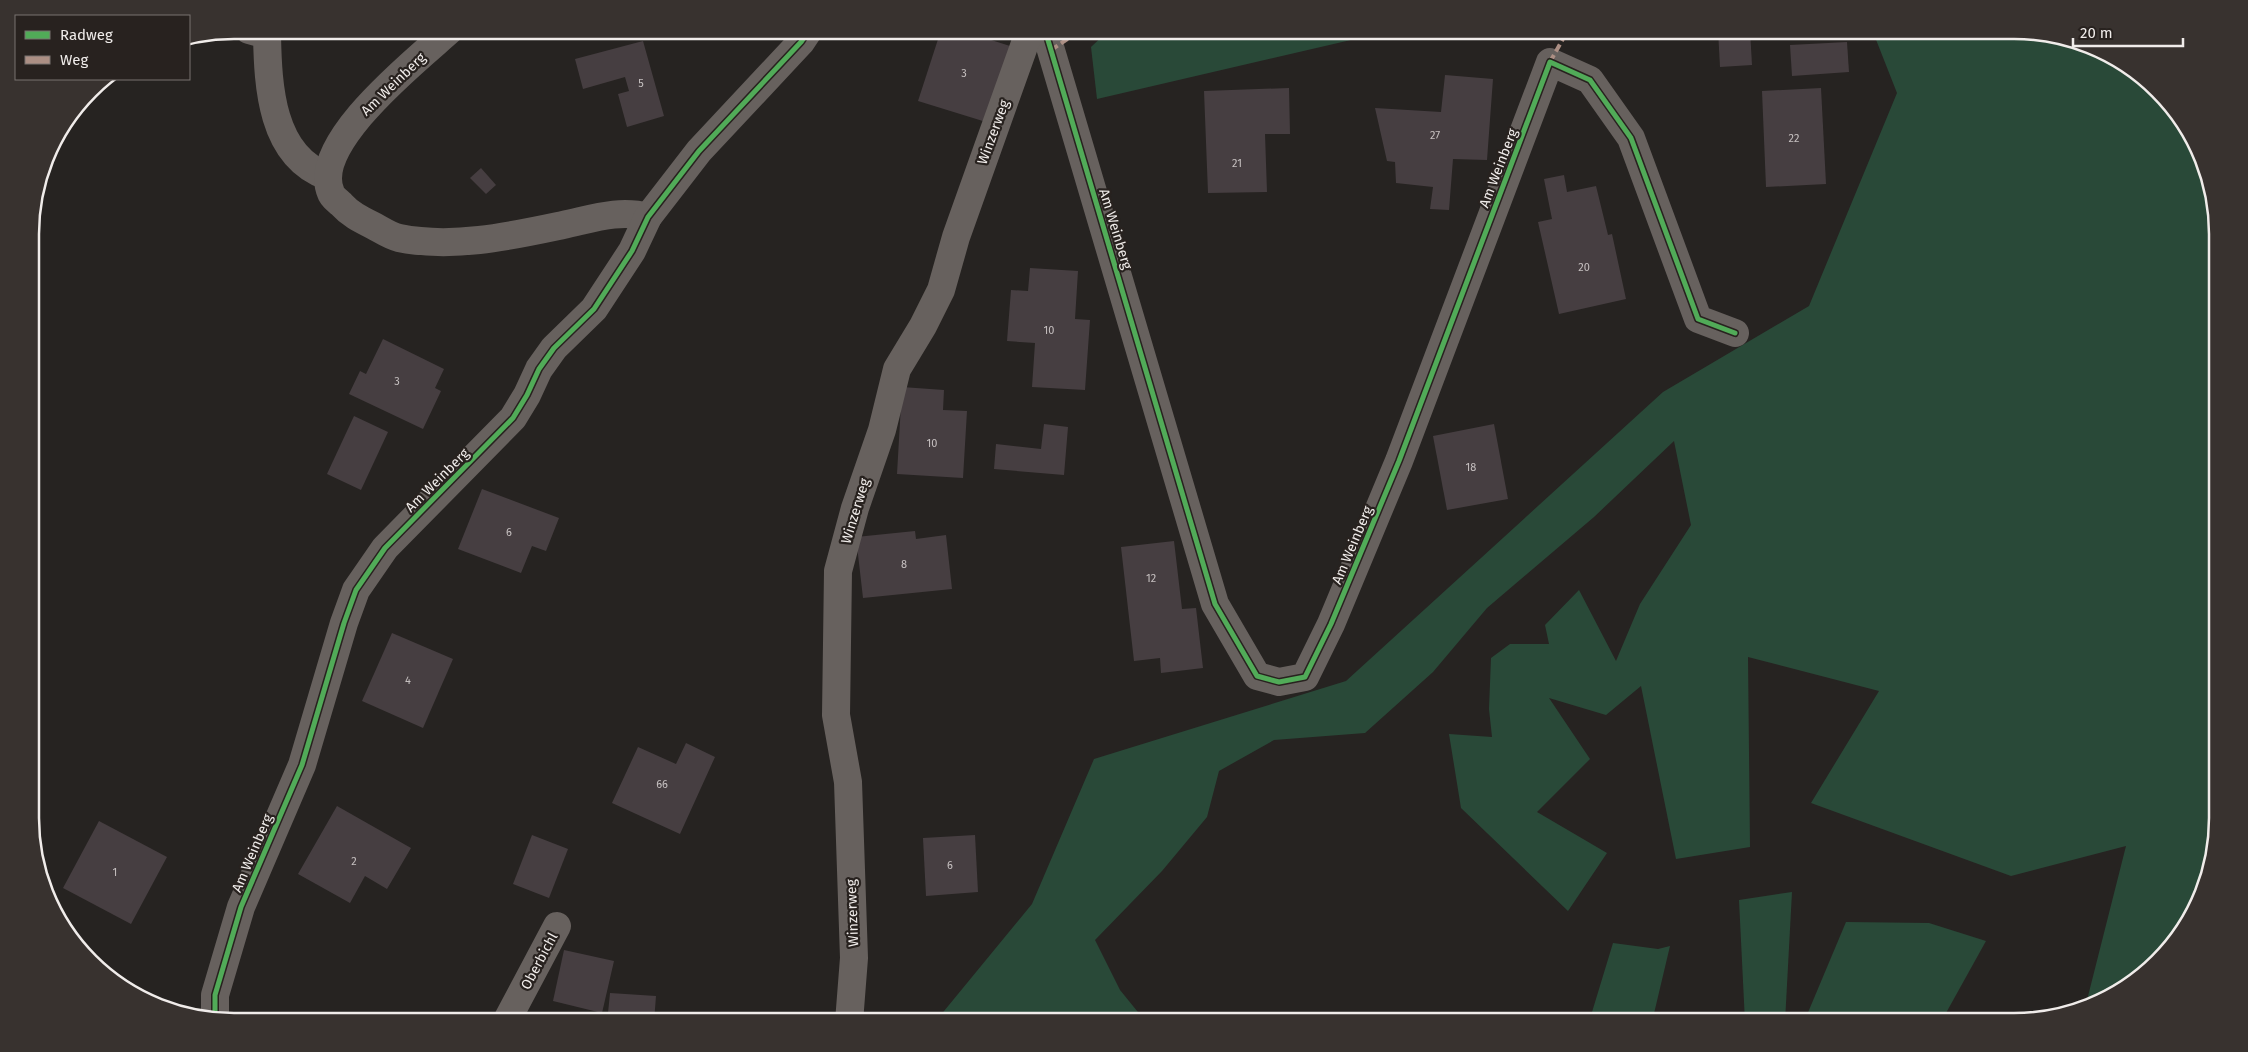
<svg xmlns="http://www.w3.org/2000/svg" width="2248" height="1052" font-family="'Fira Sans',sans-serif">
<style>
.green{fill:#294938}
.building{fill:#463e41}
.lines{fill:none;stroke-linecap:round;stroke-linejoin:round}
.minor{stroke:#67615e;stroke-width:28}
.quiet{stroke:#ac8f84;stroke-width:4;stroke-dasharray:8 4;stroke-linecap:butt}
.cycleway-casing{stroke:#28221f;stroke-width:8}
.cycleway{stroke:#51ab58;stroke-width:5}
.labels{text-anchor:middle;stroke-width:4.5;stroke-linejoin:round;paint-order:stroke}
.number-label{font-size:11px;fill:#c6c0c0}
.street-label{font-size:14px;fill:#f0ecea;stroke:#28221f}
.rim{fill:none;stroke:#f0ecea;stroke-width:2.5}
</style>
<rect width="100%" height="100%" fill="#262321"/>
<g class="green">
<polygon points="1109,30 1394,30 1097,99 1091,47"/>
<polygon points="1867,30 2014,30 2093,46 2139,72 2176,110 2203,156 2216,207 2218,819 2202,897 2168,952 2128,988 2085,1008 2126,846 2011,876 1811,803 1879,691 1748,657 1750,847 1676,859 1641,686 1606,715 1549,698 1590,759 1537,812 1607,853 1568,911 1461,808 1449,734 1492,737 1489,709 1491,658 1510,644 1549,644 1545,625 1579,590 1616,661 1640,604 1691,525 1674,441 1594,517 1487,608 1433,672 1365,733 1274,740 1219,771 1207,817 1162,871 1095,940 1120,990 1146,1022 935,1022 1032,904 1094,759 1346,681 1663,392 1809,306 1897,93 1873,32"/>
<polygon points="1792,892 1785,1022 1745,1022 1739,900"/>
<polygon points="1846,922 1929,923 1986,941 1941,1022 1804,1022"/>
<polygon points="1613,943 1658,949 1670,946 1652,1022 1589,1022"/>
</g>
<g class="building">
<polygon points="941,30 960,30 1010,46 986,122 918,101"/>
<polygon points="1718,30 1750,30 1752,65 1720,67"/>
<polygon points="643,41 664,116 627,127 618,94 629,91 625,77 583,89 575,59"/>
<polygon points="1847,42 1849,72 1792,76 1790,45"/>
<polygon points="1445,75 1493,79 1487,160 1453,159 1449,210 1430,209 1433,187 1396,183 1395,162 1387,161 1375,108 1441,112"/>
<polygon points="1289,88 1290,134 1265,134 1267,192 1208,193 1204,91"/>
<polygon points="1821,88 1826,184 1766,187 1762,91"/>
<polygon points="481,168 496,185 486,194 470,178"/>
<polygon points="1564,175 1567,192 1596,186 1608,235 1612,234 1626,299 1559,314 1538,222 1552,219 1544,179"/>
<polygon points="1030,268 1078,271 1075,319 1090,320 1085,390 1032,387 1035,343 1007,341 1011,290 1028,291"/>
<polygon points="383,339 444,369 435,388 441,391 423,429 349,394 360,371 366,374"/>
<polygon points="902,387 944,390 943,410 967,411 963,478 897,474"/>
<polygon points="354,416 388,432 361,490 327,474"/>
<polygon points="1044,424 1068,427 1064,475 994,469 996,444 1041,449"/>
<polygon points="1494,424 1508,499 1447,510 1433,436"/>
<polygon points="482,489 559,518 546,551 532,546 521,573 458,549"/>
<polygon points="915,531 916,539 946,535 952,589 863,598 856,537"/>
<polygon points="1174,541 1182,609 1196,608 1203,668 1161,673 1160,658 1134,661 1121,547"/>
<polygon points="392,633 453,659 423,728 362,701"/>
<polygon points="686,743 715,757 680,834 612,803 638,747 676,764"/>
<polygon points="337,806 411,848 387,889 365,876 350,903 298,874"/>
<polygon points="99,821 167,857 131,924 63,888"/>
<polygon points="532,835 568,849 549,898 513,884"/>
<polygon points="975,835 978,892 926,896 923,838"/>
<polygon points="564,950 614,961 602,1013 553,1001"/>
<polygon points="610,993 656,996 654,1022 588,1022 589,1012 608,1013"/>
</g>
<g class="lines">
<g class="minor">
<path d="M249,30L267,35C268,86 271,156 327,176"/>
<path d="M450,30C418,59 309,144 331,193C332,197 338,201 341,204C350,214 360,219 372,225C380,229 390,236 399,238C453,249 511,236 563,225C592,219 619,209 648,217"/>
<polyline points="1045,30 1215,604 1257,676 1279,682 1305,677 1331,624 1399,461 1550,62 1590,80 1631,138 1698,319 1735,333"/>
<polyline points="215,1018 215,995 241,907 302,765 344,623 356,590 385,548 513,418 527,395 539,369 554,348 594,309 632,251 648,217 699,151 801,42 809,30"/>
<polyline points="506,1022 557,926"/>
<polyline points="849,1022 854,958 848,782 836,715 838,571 855,508 882,430 897,369 923,326 941,290 956,237 1028,35 1031,30"/>
</g>
<g class="quiet">
<polyline points="267,35 270,30"/>
<polyline points="1051,50 1081,30"/>
<polyline points="1550,62 1568,30"/>
</g>
<g class="cycleway-casing">
<g id="cycleway">
<polyline points="1045,30 1215,604 1257,676 1279,682 1305,677 1331,624 1399,461 1550,62 1590,80 1631,138 1698,319 1735,333"/>
<polyline points="215,1018 215,995 241,907 302,765 344,623 356,590 385,548 513,418 527,395 539,369 554,348 594,309 632,251 648,217 699,151 801,42 809,30"/>
</g>
</g>
<use href="#cycleway" class="cycleway"/>
</g>
<g class="labels">
<g class="number-label">
<text x="964" y="77">3</text>
<text x="641" y="87">5</text>
<text x="1435" y="139">27</text>
<text x="1794" y="142">22</text>
<text x="1237" y="167">21</text>
<text x="1584" y="271">20</text>
<text x="1049" y="334">10</text>
<text x="397" y="385">3</text>
<text x="932" y="447">10</text>
<text x="1471" y="471">18</text>
<text x="509" y="536">6</text>
<text x="904" y="568">8</text>
<text x="1151" y="582">12</text>
<text x="408" y="684">4</text>
<text x="662" y="788">66</text>
<text x="354" y="865">2</text>
<text x="950" y="869">6</text>
<text x="115" y="876">1</text>
</g>
<g class="street-label">
<text transform="translate(393 84) rotate(-44)" y="5">Am Weinberg</text>
<text transform="translate(993 132) rotate(-70)" y="5">Winzerweg</text>
<text transform="translate(1498 168) rotate(-69)" y="5">Am Weinberg</text>
<text transform="translate(1116 229) rotate(73)" y="5">Am Weinberg</text>
<text transform="translate(437 480) rotate(-45)" y="5">Am Weinberg</text>
<text transform="translate(855 511) rotate(-73)" y="5">Winzerweg</text>
<text transform="translate(1352 545) rotate(-67)" y="5">Am Weinberg</text>
<text transform="translate(252 853) rotate(-67)" y="5">Am Weinberg</text>
<text transform="translate(852 913) rotate(-92)" y="5">Winzerweg</text>
<text transform="translate(539 961) rotate(-62)" y="5">Oberbichl</text>
</g>
</g>
<path d="M0 0H2248V1052H0ZM234 39H2014A195 195 0 0 1 2209 234V818A195 195 0 0 1 2014 1013H234A195 195 0 0 1 39 818V234A195 195 0 0 1 234 39Z" fill="#38322f" fill-rule="evenodd"/>
<path class="rim" d="M234 39H2014A195 195 0 0 1 2209 234V818A195 195 0 0 1 2014 1013H234A195 195 0 0 1 39 818V234A195 195 0 0 1 234 39Z"/>
<rect x="15" y="15" width="175" height="65" fill="#28221f" stroke="#787370"/>
<rect x="25" y="31" width="25" height="8" fill="#51ab58" stroke="#787370"/>
<text x="60" y="40" font-size="15" fill="#f0ecea">Radweg</text>
<rect x="25" y="56" width="25" height="8" fill="#ac8f84" stroke="#787370"/>
<text x="60" y="65" font-size="15" fill="#f0ecea">Weg</text>
<path d="M2073 38v8h110v-8" fill="none" stroke="#f0ecea" stroke-width="2.5"/>
<text x="2080" y="38" font-size="15" fill="#f0ecea" stroke="#28221f" stroke-width="4" paint-order="stroke">20 m</text>
</svg>
